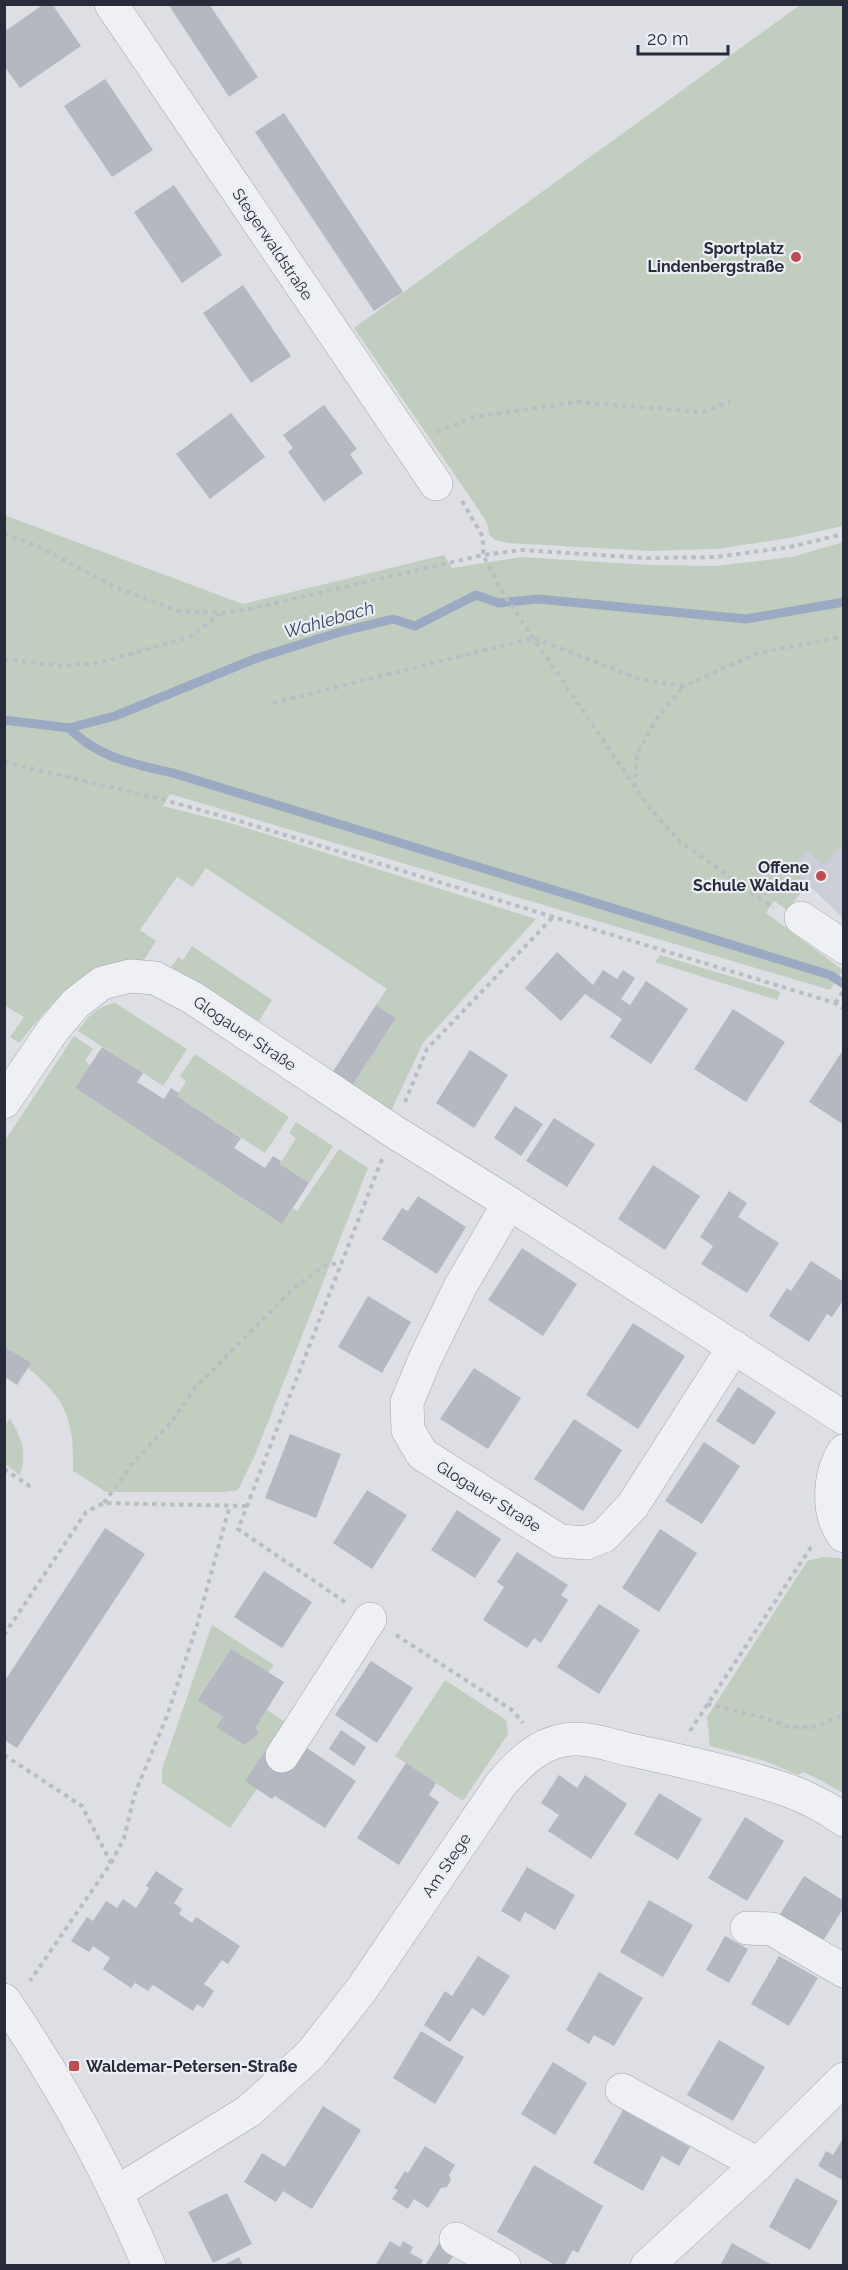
<svg xmlns="http://www.w3.org/2000/svg" width="848" height="2270" font-family="Raleway,sans-serif">
<style>
.built{fill:#cbced6}
.green{fill:#c1cebf}
.lines{fill:none;stroke-linecap:round;stroke-linejoin:round}
.stream{stroke:#9ba9c2;stroke-width:9}
.building{fill:#b5b8c1}
.minor-casing{stroke:#a3a6ae;stroke-width:34}
.path{stroke:#bbbdc4;stroke-width:4;stroke-dasharray:4.5 4.5;stroke-linecap:butt}
.minor{stroke:#eff0f4;stroke-width:33}
.poi-dot{fill:#c04c4f;stroke:#eceef3;stroke-width:2}
.labels{text-anchor:middle;stroke-width:4.5;stroke-linejoin:round;paint-order:stroke}
.street-label{font-size:16px;fill:#282c3a;stroke:#eceef3}
.poi-label{font-size:16px;font-weight:bold;fill:#282c3a;stroke:#eceef3;text-anchor:end}
.water-label{font-size:18px;font-style:italic;fill:#36476a;stroke:#eceef3}
</style>
<rect width="100%" height="100%" fill="#dddfe5"/>
<polygon class="built" points="843,844 843,918 791,868 808,850 823,864"/>
<g class="green">
<polygon points="800,5 843,5 843,526 789,538 717,549 650,551 508,543 495,540 489,534 487,523 476,506 354,328"/>
<path d="M4,515L243,604L444,555L452,568L521,557L649,565L716,566L792,557L843,542V844L823,865L808,850L792,868L808,884L787,910L774,901L766,913L843,970L830,990L170,794L163,806L234,824L536,919L423,1043L391,1111L352,1086L396,1018L376,1005L387,989L206,868L193,887L177,877L140,930L156,941L144,960C86,960 53,1001 19,1043L10,1037L24,1017L4,1005Z"/>
<polygon points="192,946 272,1000 258,1022 170,969 178,957 183,960"/>
<polygon points="660,955 779,991 780,994 777,1000 655,962"/>
<path d="M115,1003L187,1049L163,1086L78,1031C89,1015 96,1007 115,1003Z"/>
<path d="M74,1036L93,1049L85,1061L90,1065L75,1088L282,1224L293,1208L297,1211L339,1149L368,1168L255,1455L238,1490L225,1492H106L73,1471C74,1421 67,1400 28,1368L30,1363L5,1346L4,1142Z"/>
<polygon points="195,1054 289,1117 265,1153 177,1096 186,1081 180,1076"/>
<polygon points="296,1122 333,1146 309,1183 280,1164 296,1138 289,1133"/>
<path d="M10,1418C22,1440 27,1450 20,1475L5,1464V1426Z"/>
<polygon points="823,1557 840,1558 843,1560 843,1793 820,1780 803,1772 798,1775 765,1761 710,1746 707,1717 807,1561"/>
<polygon points="212,1625 274,1665 268,1673 231,1649 197,1699 223,1717 217,1727 243,1745 259,1734 256,1727 267,1710 288,1724 265,1751 257,1789 230,1828 162,1783 162,1769"/>
<polygon points="445,1680 506,1720 508,1734 463,1801 395,1756"/>
</g>
<g class="lines">
<g class="stream">
<polyline points="4,720 69,728 115,716 257,658 340,632 393,619 415,626 476,595 499,603 538,599 746,619 844,602"/>
<path d="M69,728C98,758 134,764 173,773L830,975L844,984"/>
</g>
</g>
<g class="building">
<polygon points="44,4 52,4 81,46 20,88 4,66 4,32"/>
<polygon points="168,4 209,4 258,77 229,97"/>
<polygon points="105,79 153,150 112,177 64,106"/>
<polygon points="284,113 403,292 374,311 255,132"/>
<polygon points="174,185 222,255 182,283 134,212"/>
<polygon points="243,285 291,356 251,383 203,313"/>
<polygon points="324,405 357,449 350,454 363,473 324,502 288,452 293,448 283,435"/>
<polygon points="231,413 265,457 210,499 176,454"/>
<polygon points="557,952 593,985 603,970 617,979 623,970 635,978 621,999 630,1005 646,981 688,1009 651,1064 610,1037 622,1019 585,994 561,1021 525,988"/>
<polygon points="376,1005 396,1018 352,1086 332,1073"/>
<polygon points="733,1009 785,1042 746,1102 694,1069"/>
<polygon points="102,1047 143,1073 137,1082 164,1099 171,1088 179,1093 177,1096 241,1138 234,1148 265,1168 273,1156 281,1161 280,1164 309,1183 282,1224 75,1088"/>
<polygon points="470,1050 508,1075 474,1128 436,1103"/>
<polygon points="841,1053 844,1055 844,1125 809,1102"/>
<polygon points="515,1106 543,1124 521,1156 494,1138"/>
<polygon points="554,1118 595,1144 567,1187 526,1161"/>
<polygon points="653,1165 700,1196 665,1250 618,1219"/>
<polygon points="729,1191 747,1203 738,1217 779,1243 747,1293 701,1264 713,1246 700,1237"/>
<polygon points="418,1196 466,1227 437,1274 382,1239 402,1208 408,1211"/>
<polygon points="522,1248 577,1284 543,1336 488,1300"/>
<polygon points="811,1261 844,1282 844,1299 832,1317 827,1314 809,1342 769,1316 787,1288 791,1291"/>
<polygon points="368,1296 411,1322 382,1373 338,1347"/>
<polygon points="633,1323 685,1356 638,1429 586,1395"/>
<polygon points="4,1346 31,1363 17,1385 4,1376"/>
<polygon points="474,1368 521,1398 488,1449 440,1419"/>
<polygon points="738,1387 776,1412 754,1445 716,1421"/>
<polygon points="574,1419 622,1450 583,1511 534,1479"/>
<polygon points="290,1434 341,1454 316,1518 265,1498"/>
<polygon points="704,1442 740,1466 702,1524 665,1501"/>
<polygon points="367,1490 407,1515 372,1569 333,1543"/>
<polygon points="457,1510 501,1539 475,1578 431,1550"/>
<polygon points="105,1528 145,1554 17,1748 4,1740 4,1682"/>
<polygon points="660,1529 697,1553 659,1612 622,1588"/>
<polygon points="517,1552 568,1585 561,1595 568,1600 541,1643 534,1638 527,1648 483,1620 504,1587 497,1582"/>
<polygon points="264,1571 312,1602 282,1648 234,1617"/>
<polygon points="599,1604 640,1630 599,1694 557,1667"/>
<polygon points="231,1649 284,1682 256,1727 259,1734 244,1745 216,1727 223,1717 197,1700"/>
<polygon points="371,1661 413,1688 377,1743 335,1715"/>
<polygon points="341,1730 366,1747 354,1766 329,1749"/>
<polygon points="307,1748 356,1781 325,1828 275,1796 272,1799 245,1781 265,1751 292,1770"/>
<polygon points="406,1763 436,1783 429,1795 439,1802 399,1865 357,1838"/>
<polygon points="559,1775 577,1788 585,1775 627,1804 591,1859 548,1831 559,1815 541,1803"/>
<polygon points="659,1793 702,1819 678,1860 634,1834"/>
<polygon points="745,1817 784,1841 747,1901 708,1878"/>
<polygon points="527,1867 575,1895 555,1930 525,1912 520,1922 501,1911"/>
<polygon points="156,1871 183,1889 174,1903 182,1909 179,1914 192,1923 196,1917 240,1946 228,1964 222,1960 204,1984 214,1991 203,2008 197,2004 193,2011 153,1985 148,1991 135,1983 131,1988 103,1969 110,1958 93,1946 89,1952 71,1941 87,1917 93,1921 106,1901 117,1908 123,1899 136,1908 149,1888 146,1886"/>
<polygon points="804,1876 844,1901 844,1907 823,1941 780,1914"/>
<polygon points="649,1900 693,1925 663,1977 620,1952"/>
<polygon points="725,1936 748,1949 729,1983 706,1970"/>
<polygon points="478,1956 510,1976 484,2016 472,2008 450,2042 424,2025 445,1991 452,1996"/>
<polygon points="779,1956 818,1978 789,2026 751,2004"/>
<polygon points="599,1972 643,1998 614,2046 594,2035 589,2044 566,2030"/>
<polygon points="421,2031 464,2057 435,2104 393,2078"/>
<polygon points="719,2040 765,2067 733,2121 687,2095"/>
<polygon points="553,2062 587,2083 555,2135 521,2114"/>
<polygon points="323,2106 361,2130 312,2209 283,2191 276,2202 244,2182 262,2153 285,2167"/>
<polygon points="623,2110 690,2147 679,2166 662,2156 643,2191 593,2163"/>
<polygon points="844,2137 844,2181 818,2166 826,2151 833,2155"/>
<polygon points="425,2146 455,2165 449,2175 451,2180 447,2187 441,2188 428,2208 414,2199 408,2209 392,2199 398,2190 394,2188 405,2171 408,2173"/>
<polygon points="534,2165 603,2206 578,2253 573,2250 564,2266 557,2266 497,2232"/>
<polygon points="796,2178 838,2201 810,2250 769,2227"/>
<polygon points="227,2193 252,2244 213,2263 188,2212"/>
<polygon points="390,2241 400,2247 403,2241 413,2247 410,2253 423,2260 420,2266 375,2266"/>
<polygon points="439,2243 455,2253 447,2266 425,2266"/>
<polygon points="732,2243 774,2266 720,2266"/>
<polygon points="239,2257 243,2266 222,2266"/>
</g>
<g class="lines">
<g class="minor-casing">
<g id="minor">
<polyline points="111,4 436,484"/>
<polyline points="801,918 844,947"/>
<polyline points="4,1102 53,1030 76,1003 102,983 130,976 155,978 193,998 393,1131 509,1203 844,1418"/>
<polyline points="509,1203 460,1287 425,1359 407,1402 408,1430 422,1454 560,1541 586,1543 604,1536 633,1505 734,1347"/>
<path d="M844,1451C829,1474 826,1513 844,1536"/>
<polyline points="282,1756 370,1619"/>
<polyline points="747,1928 772,1929 844,1971"/>
<path d="M4,2000C62,2085 109,2171 149,2266"/>
<polyline points="622,2090 758,2164"/>
<path d="M117,2192L249,2111L311,2054L362,1989L501,1784C519,1764 536,1745 564,1740C586,1736 609,1745 631,1750C683,1761 737,1773 787,1790C806,1797 828,1808 844,1820"/>
<polyline points="456,2239 504,2266"/>
<polyline points="647,2266 758,2164 844,2079"/>
</g>
</g>
<g class="path">
<polyline points="437,432 474,417 578,402 702,412 730,402"/>
<polyline points="462,501 483,537 483,555 502,592 650,809 681,842 773,908"/>
<polyline points="4,534 37,546 120,589 179,611 221,613 245,610 483,555 521,550 647,558 716,557 790,547 844,534"/>
<polyline points="4,659 62,666 98,663 190,637 220,614"/>
<polyline points="273,703 534,638 642,680 684,686 755,654 844,636"/>
<polyline points="4,762 157,798 236,820 835,1003 844,1009"/>
<polyline points="635,787 637,753 658,717 684,686"/>
<polyline points="835,1003 844,990"/>
<polyline points="405,1102 427,1049 553,917"/>
<polyline points="4,1469 34,1489"/>
<polyline points="104,1503 131,1465 172,1421 195,1388 296,1286 325,1265 341,1263"/>
<polyline points="345,1602 238,1529 382,1159"/>
<polyline points="4,1635 86,1512 104,1503 247,1506"/>
<polyline points="396,1635 512,1710 523,1723"/>
<polyline points="707,1704 766,1718 789,1727 814,1727 842,1716 844,1712"/>
<polyline points="690,1731 813,1544"/>
<polyline points="4,1755 82,1806 111,1863 30,1981"/>
<polyline points="111,1863 124,1838 135,1793 167,1716 197,1625 230,1505"/>
</g>
<use href="#minor" class="minor"/>
</g>
<g class="poi-dot">
<circle cx="796" cy="257" r="6"/>
<circle cx="821" cy="876" r="6"/>
<rect x="68" y="2060" width="12" height="12" rx="3"/>
</g>
<g class="labels">
<g class="street-label">
<text transform="translate(273 244) rotate(56)" y="6">Stegerwaldstraße</text>
<text transform="translate(245 1033) rotate(34)" y="6">Glogauer Straße</text>
<text transform="translate(489 1496) rotate(32)" y="6">Glogauer Straße</text>
<text transform="translate(446 1865) rotate(-56)" y="6">Am Stege</text>
</g>
<g class="poi-label">
<text x="784" y="254">Sportplatz<tspan x="784" dy="18">Lindenbergstraße</tspan></text>
<text x="809" y="873">Offene<tspan x="809" dy="18">Schule Waldau</tspan></text>
<text x="86" y="2072" text-anchor="start">Waldemar-Petersen-Straße</text>
</g>
<g class="water-label">
<text transform="translate(329 620) rotate(-16)" y="6">Wahlebach</text>
</g>
</g>
<rect width="848" height="2270" fill="none" stroke="#282c3a" stroke-width="12"/>
<path d="M638 45v9h90v-9" fill="none" stroke="#282c3a" stroke-width="3"/>
<text x="647" y="45" font-size="18" fill="#282c3a" stroke="#eceef3" stroke-width="4.5" paint-order="stroke">20 m</text>
</svg>
